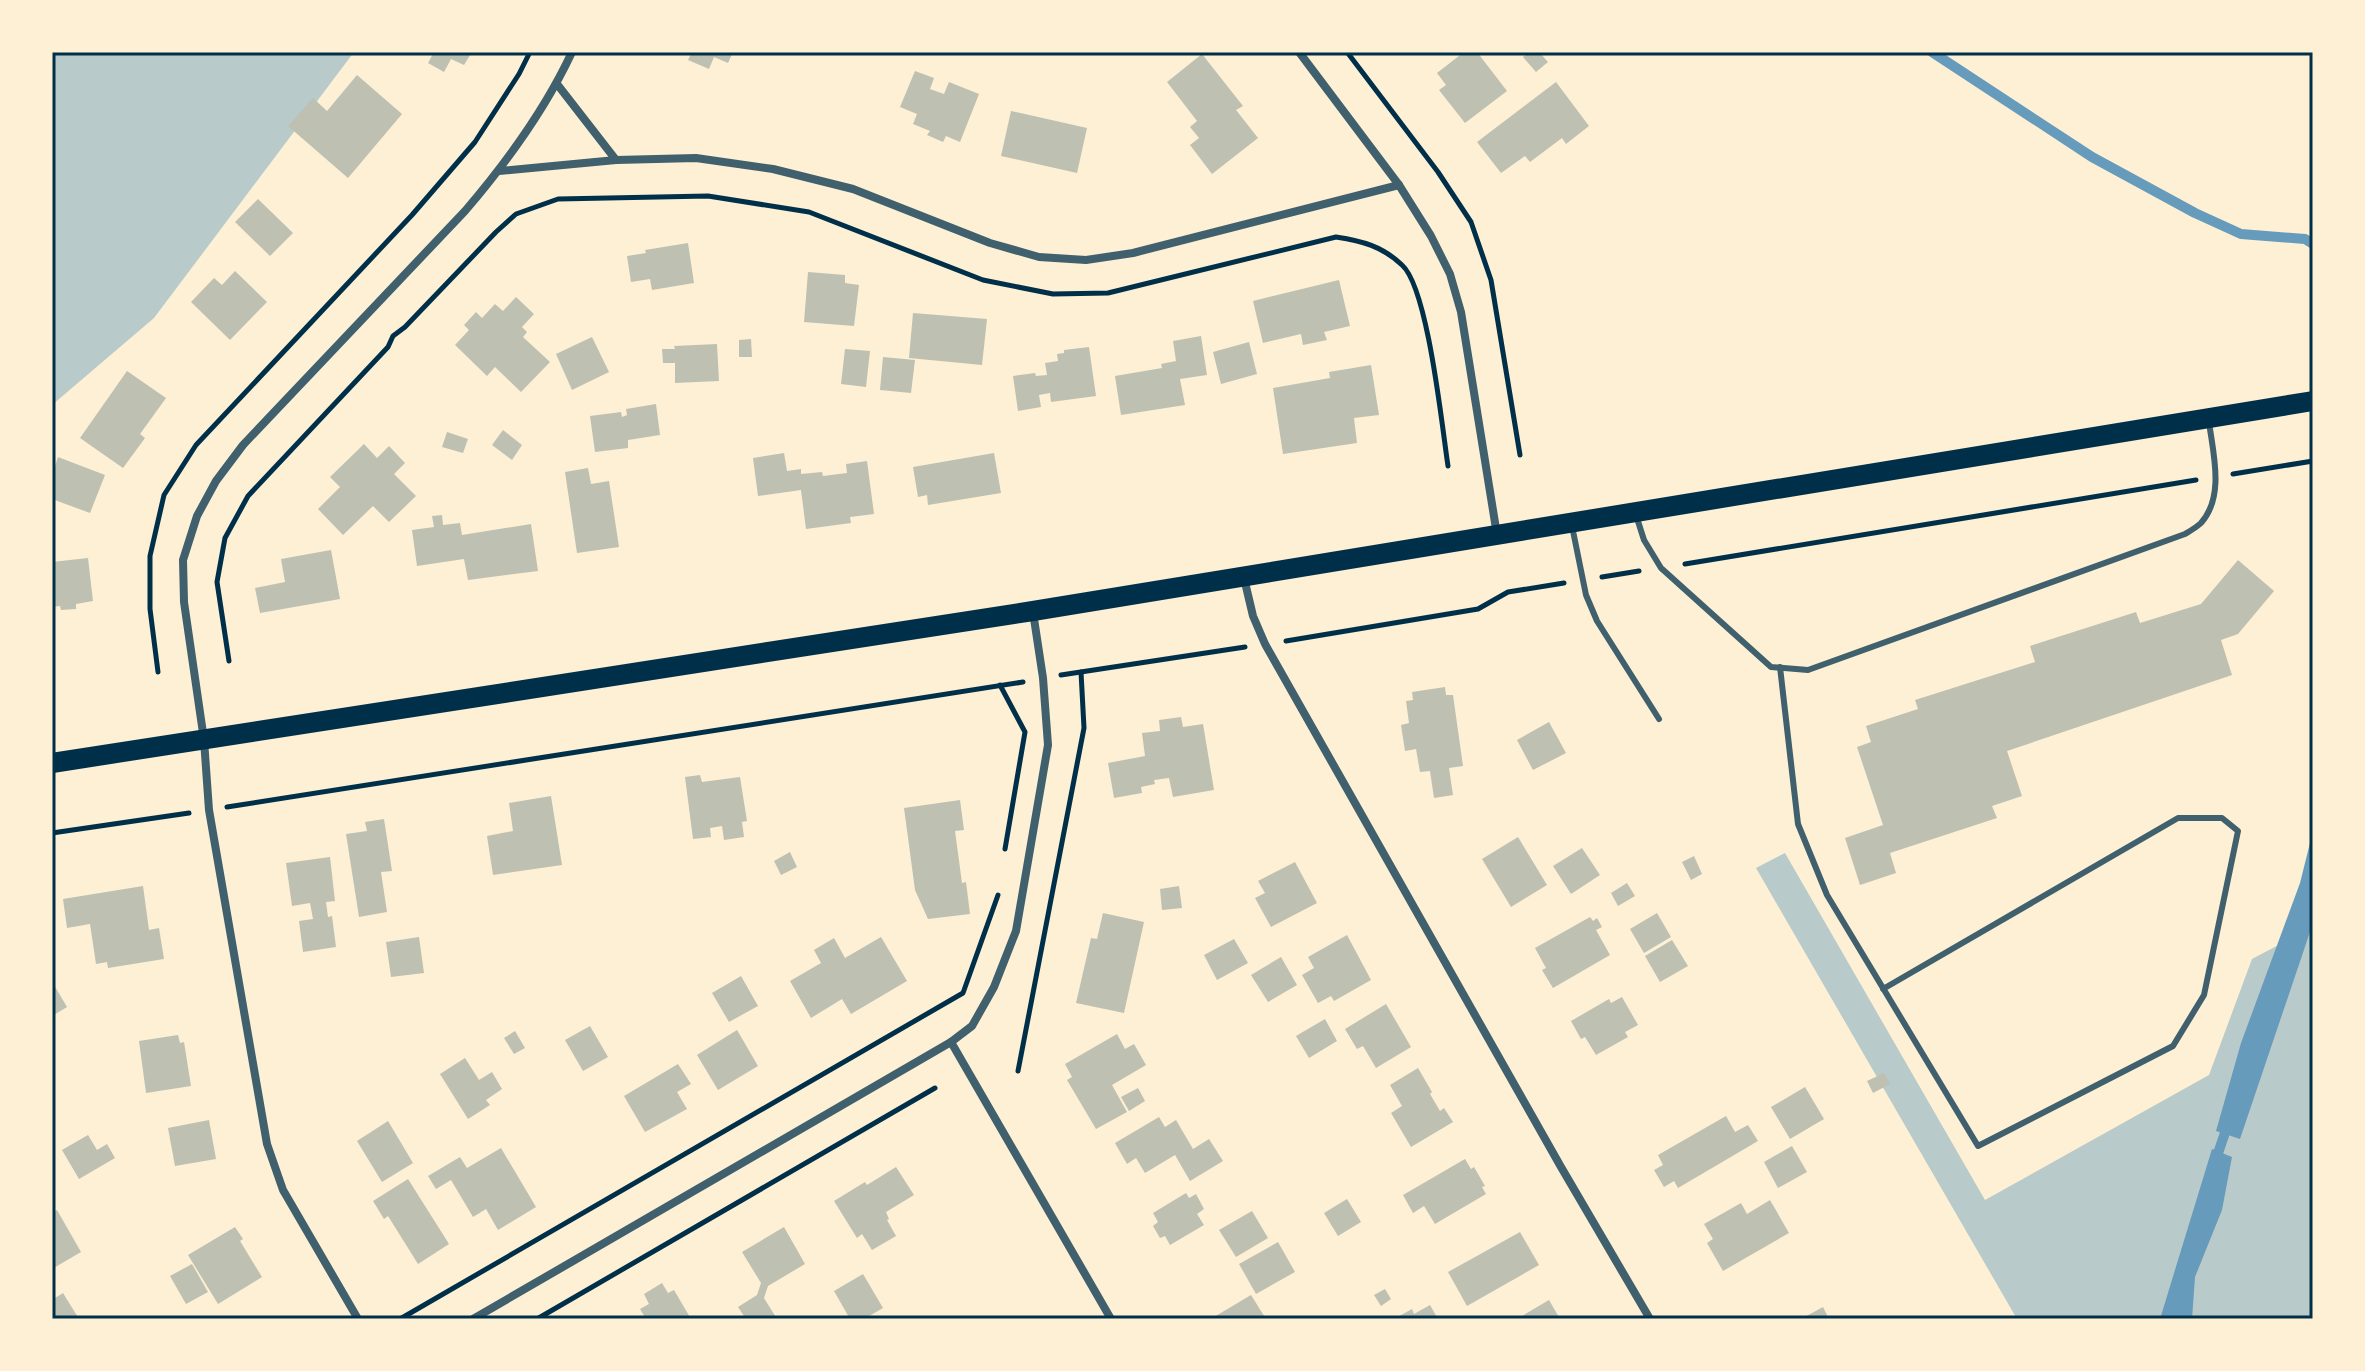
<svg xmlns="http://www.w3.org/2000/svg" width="2365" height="1371" font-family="'Noto Sans',sans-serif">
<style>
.green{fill:#b9caca}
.water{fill:#669bbc}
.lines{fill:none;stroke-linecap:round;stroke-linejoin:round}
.stream{stroke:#669bbc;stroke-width:10}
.building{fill:#bec0b2}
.path{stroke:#003049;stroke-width:5}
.service{stroke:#3f606c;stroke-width:6}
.minor{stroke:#3f606c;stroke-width:8}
.primary{stroke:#003049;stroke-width:20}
.neatline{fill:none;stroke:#003049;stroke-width:3}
</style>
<rect width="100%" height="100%" fill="#fdf0d5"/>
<g class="green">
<polygon points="52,52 354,52 154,318 52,405"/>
<polygon points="1785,853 1985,1200 2209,1075 2252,959 2313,927 2313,1319 2017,1319 1756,868"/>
</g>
<g class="water">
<polygon points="2313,831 2313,923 2240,1139 2216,1131 2241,1043 2300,883"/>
<polygon points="2212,1149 2232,1157 2222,1210 2195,1277 2192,1319 2160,1319"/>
</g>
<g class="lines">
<g class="stream">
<polyline points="1932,52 2092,157 2195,213 2241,234 2305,239 2313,244"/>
<polyline points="2215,1162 2228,1124"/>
</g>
</g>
<g class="building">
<polygon points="434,52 472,52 464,65 451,59 444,72 428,63"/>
<polygon points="692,52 733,52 728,63 714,57 709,69 688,60"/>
<polygon points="1464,52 1477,52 1507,91 1465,123 1439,90 1446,85 1437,73"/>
<polygon points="1529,52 1539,52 1548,62 1536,72 1523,57"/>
<polygon points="1202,54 1243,106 1236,110 1258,138 1212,174 1190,145 1199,138 1190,127 1197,121 1167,82"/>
<polygon points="915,71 934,78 930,89 944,94 949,82 979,94 960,142 946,136 943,142 927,135 930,131 913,124 917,114 900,107"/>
<polygon points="357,75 402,114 348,178 288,126 313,98 327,111"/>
<polygon points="1556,82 1589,126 1566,144 1562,138 1530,162 1525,156 1501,173 1477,142"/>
<polygon points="1011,111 1087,128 1077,173 1001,156"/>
<polygon points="258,199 293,233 270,256 235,222"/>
<polygon points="688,243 694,283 652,290 650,279 631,282 627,256 646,253 645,250"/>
<polygon points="235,271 267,302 230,340 191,302 214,278 222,285"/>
<polygon points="808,272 845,275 845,283 859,285 854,326 804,322"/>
<polygon points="1339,280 1350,326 1324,332 1327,340 1303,345 1301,334 1263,343 1253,301"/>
<polygon points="516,297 534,314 522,327 527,332 523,337 550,362 521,392 495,367 487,376 455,345 469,330 464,325 476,312 482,318 495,304 503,311"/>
<polygon points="913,313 987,319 982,365 909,358"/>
<polygon points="1201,336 1207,375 1180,379 1185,405 1121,415 1115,376 1162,368 1161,364 1176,361 1173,341"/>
<polygon points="592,337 609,372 572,390 556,354"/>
<polygon points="751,339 752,357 739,357 739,340"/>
<polygon points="1249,342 1257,374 1221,384 1213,352"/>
<polygon points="717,344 719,381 675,383 675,363 663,363 662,349 675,349 674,346"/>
<polygon points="1089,347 1096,396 1051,402 1050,393 1039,395 1041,407 1018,411 1013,376 1035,373 1036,376 1047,375 1045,363 1058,361 1057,354 1064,353 1064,350"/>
<polygon points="845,349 870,351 866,387 841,384"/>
<polygon points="883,357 915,360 911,393 880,390"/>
<polygon points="1371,365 1379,415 1354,418 1357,443 1283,454 1273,388 1330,378 1329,372"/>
<polygon points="127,371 166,398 140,434 145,438 123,468 80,438"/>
<polygon points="656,404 660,435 628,440 628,448 595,452 590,416 621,412 622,417 627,415 626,409"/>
<polygon points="503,430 522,445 512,460 492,445"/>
<polygon points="447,432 468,439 463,453 442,447"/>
<polygon points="364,444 377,458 389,446 405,463 394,474 416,496 389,522 373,506 343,535 318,509 340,487 330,477"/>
<polygon points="784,453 787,471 801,469 801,474 822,472 823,476 847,473 846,464 867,461 874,514 850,517 851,523 806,529 801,490 758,496 753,458"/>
<polygon points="994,453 1001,493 928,505 927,495 918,497 913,467"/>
<polygon points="58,457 105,475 90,513 52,499 52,475"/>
<polygon points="588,468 591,484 609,481 619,547 577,553 565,472"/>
<polygon points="442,515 443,525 460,523 462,535 531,524 538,571 468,580 464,559 417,566 412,530 434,527 432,516"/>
<polygon points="331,550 340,599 260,613 255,588 285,582 281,559"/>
<polygon points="88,558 93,601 76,604 76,609 61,610 60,606 52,607 52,562"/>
<polygon points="2238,560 2274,591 2238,634 2221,640 2232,675 2007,751 2022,796 1992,806 1997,818 1890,853 1896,873 1860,885 1845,838 1883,825 1857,747 1871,742 1866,726 1918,709 1915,700 2035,662 2030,646 2136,612 2140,623 2201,604"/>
<polygon points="1445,687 1446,695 1453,695 1463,766 1449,768 1453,795 1434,798 1430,771 1420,772 1416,749 1405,751 1401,725 1409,723 1406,701 1413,700 1412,692"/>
<polygon points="1181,717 1183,727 1203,724 1214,790 1173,797 1169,778 1154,780 1155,784 1141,787 1142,793 1114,798 1108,763 1145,756 1142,733 1160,731 1159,720"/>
<polygon points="1549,722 1566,753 1533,770 1517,740"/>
<polygon points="700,775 702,782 740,777 747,821 742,822 744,837 724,840 722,826 710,828 711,837 693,839 685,777"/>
<polygon points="551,796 562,865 493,875 487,836 513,831 509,803"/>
<polygon points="960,800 964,830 955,831 962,883 966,882 970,914 928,919 915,890 904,808"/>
<polygon points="384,819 392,871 381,872 387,912 359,917 346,834 367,831 365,822"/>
<polygon points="1518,837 1547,885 1511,907 1482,859"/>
<polygon points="1582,848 1600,875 1571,894 1553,866"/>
<polygon points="790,852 797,867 781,875 774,861"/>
<polygon points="1694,856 1702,874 1691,880 1682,862"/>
<polygon points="330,857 335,901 326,902 328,917 332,916 336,947 303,952 299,921 313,919 310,903 292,906 286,863"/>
<polygon points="1295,862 1317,903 1271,927 1255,898 1265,893 1258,881"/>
<polygon points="1627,883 1635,896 1618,906 1611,893"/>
<polygon points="143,886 149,930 159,928 164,959 108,968 107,962 96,964 90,924 67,928 63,899"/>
<polygon points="1179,886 1182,908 1162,910 1160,889"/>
<polygon points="1103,913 1144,922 1124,1013 1076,1003 1091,938 1097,939"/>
<polygon points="1657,913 1671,937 1644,953 1630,929"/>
<polygon points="1590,917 1593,921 1597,918 1602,927 1596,930 1610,955 1553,988 1542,970 1546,968 1535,948"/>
<polygon points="1347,935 1371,980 1334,1001 1331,996 1318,1003 1302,975 1314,968 1308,957"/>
<polygon points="419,937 424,973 391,977 386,942"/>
<polygon points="881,937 907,981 851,1014 842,999 811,1018 790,981 821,963 814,950 834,938 845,958"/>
<polygon points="1234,939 1248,963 1217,980 1204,955"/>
<polygon points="1672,940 1688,966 1660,982 1645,956"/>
<polygon points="1281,957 1297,985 1268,1002 1251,975"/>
<polygon points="741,976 758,1006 729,1022 712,993"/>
<polygon points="54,985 67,1007 52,1016 52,986"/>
<polygon points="1622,997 1638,1025 1625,1032 1628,1037 1596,1055 1585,1037 1581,1039 1571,1021 1609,999 1611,1003"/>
<polygon points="1386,1004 1411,1047 1376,1068 1363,1046 1357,1049 1345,1029"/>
<polygon points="1325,1019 1337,1041 1309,1058 1296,1036"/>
<polygon points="590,1026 608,1057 583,1071 565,1040"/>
<polygon points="737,1030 758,1066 718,1090 697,1055"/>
<polygon points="515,1031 525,1048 514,1054 504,1038"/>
<polygon points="1117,1034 1125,1049 1134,1044 1146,1065 1112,1085 1127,1112 1096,1129 1067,1080 1072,1077 1065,1064"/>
<polygon points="178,1035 180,1043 184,1042 191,1086 146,1093 139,1041"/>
<polygon points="465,1058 479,1080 492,1072 502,1089 486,1100 490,1105 468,1119 440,1074"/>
<polygon points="678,1064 691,1084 677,1092 687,1109 645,1132 624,1096"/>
<polygon points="1418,1068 1432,1092 1430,1094 1440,1111 1444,1108 1453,1122 1411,1147 1391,1113 1402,1106 1390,1085"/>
<polygon points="1884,1073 1890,1084 1873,1093 1867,1081"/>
<polygon points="1805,1087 1824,1119 1790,1139 1771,1107"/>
<polygon points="1138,1088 1145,1101 1129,1111 1121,1097"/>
<polygon points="1726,1116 1735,1132 1748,1125 1758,1141 1678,1188 1674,1181 1664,1187 1654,1170 1663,1165 1658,1155"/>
<polygon points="1159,1117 1165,1127 1176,1120 1193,1149 1209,1139 1223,1161 1190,1181 1175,1155 1145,1173 1136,1158 1127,1164 1115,1143"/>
<polygon points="209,1120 216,1159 175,1166 168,1128"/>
<polygon points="388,1121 413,1163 382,1182 357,1141"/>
<polygon points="88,1135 97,1150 107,1144 115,1158 79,1179 62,1150"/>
<polygon points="1792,1146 1807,1172 1778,1188 1764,1162"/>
<polygon points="501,1148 536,1207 498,1230 486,1209 473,1217 451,1180 436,1189 428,1176 460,1157 467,1168"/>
<polygon points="1465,1159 1471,1169 1474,1167 1485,1186 1482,1187 1486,1194 1435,1224 1424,1206 1413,1213 1403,1195"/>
<polygon points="896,1167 914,1195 886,1212 889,1219 887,1220 896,1236 872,1250 862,1234 857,1238 834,1201 865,1182 867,1185"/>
<polygon points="408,1179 449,1244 418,1264 388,1216 384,1219 373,1201"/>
<polygon points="1186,1193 1189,1198 1196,1194 1204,1209 1197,1214 1204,1225 1170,1245 1165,1236 1160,1238 1153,1226 1158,1222 1153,1213"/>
<polygon points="1347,1199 1361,1222 1338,1236 1324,1213"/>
<polygon points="1770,1200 1789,1233 1723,1271 1707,1243 1713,1239 1704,1224 1741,1203 1747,1214"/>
<polygon points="57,1210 81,1252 52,1269 52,1213"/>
<polygon points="1252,1211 1268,1238 1236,1257 1219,1230"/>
<polygon points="235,1227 243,1239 240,1241 262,1277 218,1304 188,1255"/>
<polygon points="784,1227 805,1264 768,1286 764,1298 777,1319 746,1319 738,1307 757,1295 761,1283 742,1252"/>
<polygon points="1520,1232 1539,1265 1467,1306 1448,1272"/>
<polygon points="1278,1242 1295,1272 1256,1294 1239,1264"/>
<polygon points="192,1264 208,1292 186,1304 170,1276"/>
<polygon points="863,1274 883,1308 864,1319 850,1319 834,1291"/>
<polygon points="662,1283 668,1293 674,1290 691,1319 646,1319 640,1309 649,1304 644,1294"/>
<polygon points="1385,1289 1391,1299 1381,1306 1374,1295"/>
<polygon points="63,1293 79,1319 52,1319 52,1300"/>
<polygon points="1251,1295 1266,1319 1215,1319 1214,1317"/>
<polygon points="1549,1300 1560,1319 1517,1319"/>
<polygon points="1430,1305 1438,1319 1394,1319 1412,1309 1414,1314"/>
<polygon points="1823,1307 1829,1319 1801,1319"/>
</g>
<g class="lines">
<g class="path">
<polyline points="1347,52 1438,172 1471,222 1491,280 1520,455"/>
<polyline points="2233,474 2313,461"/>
<polyline points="1685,564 2196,480"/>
<polyline points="1602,577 1639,571"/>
<polyline points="1286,641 1478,609 1508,592 1564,583"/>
<path d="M229,661L217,582L225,538L248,496L388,347L393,336L405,327L496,232L516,214L558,199L708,196L809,212L983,280L1053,294L1108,293L1336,237C1362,241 1382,246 1402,265C1428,288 1442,427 1448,466"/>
<polyline points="158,672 150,609 150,556 164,495 196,445 412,215 475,142 519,74 530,52"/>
<polyline points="1061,675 1245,647"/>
<polyline points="1000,685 1025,732 1005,849"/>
<polyline points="227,807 1023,682"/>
<polyline points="52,833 189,813"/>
<polyline points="1018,1071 1084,728 1081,672"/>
<polyline points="400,1319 963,993 998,895"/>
<polyline points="537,1319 935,1088"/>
</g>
<g class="service">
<path d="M1636,515L1644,540L1661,568L1771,667L1808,670L2185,534C2190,531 2197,527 2201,523C2225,496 2213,453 2209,422"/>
<polyline points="1572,526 1586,595 1597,621 1659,719"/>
<polyline points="1780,667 1798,824 1827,895 1978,1146 2173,1046 2204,995 2238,831 2222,818 2178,818 1883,989"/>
</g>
<g class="minor">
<polyline points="1299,52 1399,185 1431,236 1450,274 1461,312 1497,535"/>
<polyline points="616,160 696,158 773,169 853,189 990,243 1039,257 1086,260 1133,253 1399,185"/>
<polyline points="499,171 616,160 557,84"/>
<polyline points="1244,578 1253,616 1265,644 1561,1167 1650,1319"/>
<polyline points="1033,612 1043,678 1048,745 1016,931 994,987 972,1026 951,1042 1111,1319"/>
<path d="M358,1319L283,1190L267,1144L209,810L204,740L184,602L183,560L197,516L216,481L243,445L465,211C507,162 545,110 572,52"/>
<polyline points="473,1319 951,1042"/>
</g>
<polyline class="primary" points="52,763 1033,611 2313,401"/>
</g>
<rect width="2365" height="1371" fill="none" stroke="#fdf0d5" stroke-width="108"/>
<rect x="54" y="54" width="2257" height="1263" class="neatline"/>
</svg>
